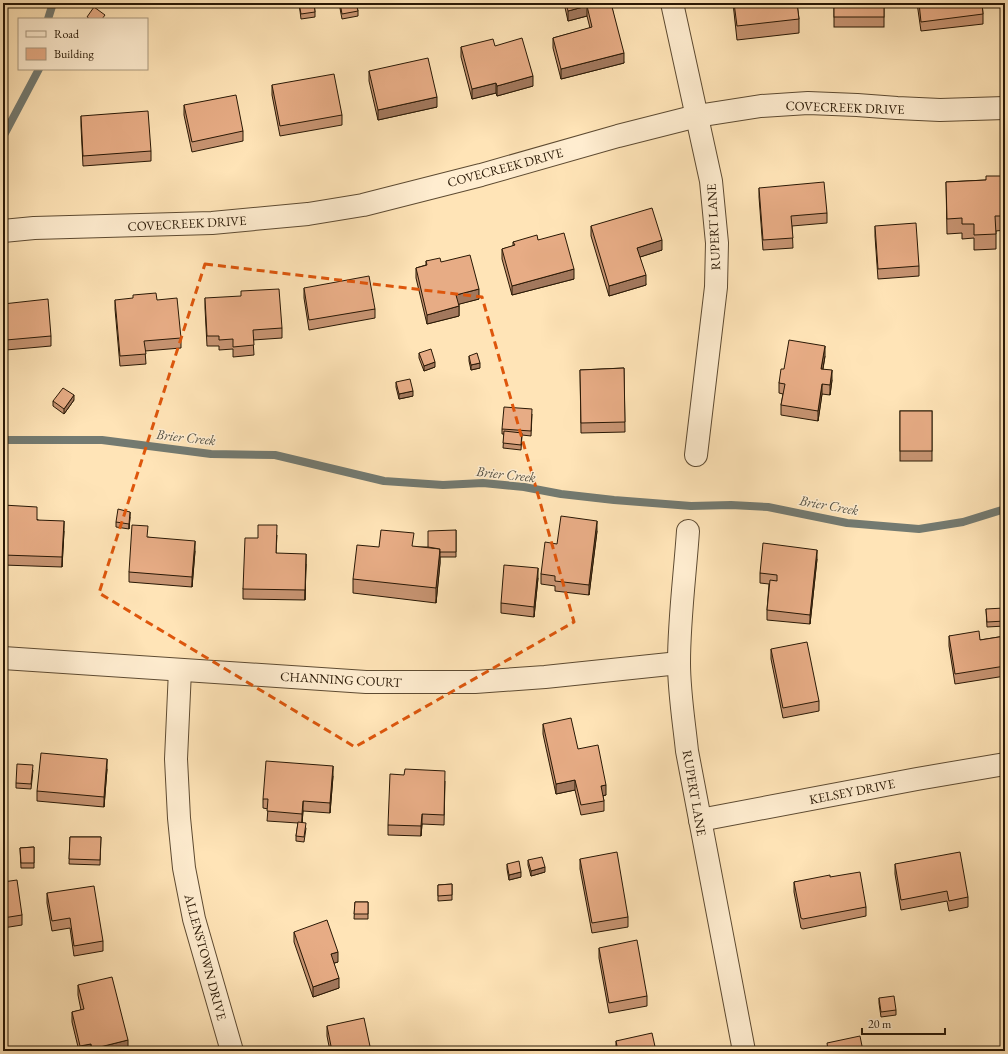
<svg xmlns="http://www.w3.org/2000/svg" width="1008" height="1054" font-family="'EB Garamond',serif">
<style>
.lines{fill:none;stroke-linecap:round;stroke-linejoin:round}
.stream{stroke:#737a71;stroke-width:8}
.street-casing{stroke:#5e4b32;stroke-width:24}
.street{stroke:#ffedd0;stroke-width:22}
.wall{fill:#c79472;stroke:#291805}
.shaded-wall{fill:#a2785d;stroke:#291805}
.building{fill:#e7ac85;stroke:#291805}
.marked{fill:none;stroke:#de560c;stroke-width:3;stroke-dasharray:8 5;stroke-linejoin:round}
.labels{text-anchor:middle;stroke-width:3;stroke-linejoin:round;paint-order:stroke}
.street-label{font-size:13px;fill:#291805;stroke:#ffedd0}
.water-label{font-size:14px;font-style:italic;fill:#545144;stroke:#ffedd0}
</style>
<rect width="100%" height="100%" fill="#ffe4b7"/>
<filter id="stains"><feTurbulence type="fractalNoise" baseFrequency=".005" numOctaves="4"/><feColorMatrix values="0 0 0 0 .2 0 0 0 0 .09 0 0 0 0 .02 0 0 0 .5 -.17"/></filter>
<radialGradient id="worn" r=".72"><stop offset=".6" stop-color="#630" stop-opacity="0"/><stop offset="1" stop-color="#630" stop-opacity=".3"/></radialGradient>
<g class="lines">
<g class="stream">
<polyline points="48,19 53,3"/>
<polyline points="3,137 39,69"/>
<polyline points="3,440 102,440 211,454 275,455 384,481 443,485 483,483 524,487 561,494 614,500 691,506 731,505 768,507 847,523 919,529 963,522 1005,509"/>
</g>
<g class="street-casing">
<g id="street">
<polyline points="672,3 711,181 717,243 716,287 696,455"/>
<polyline points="3,231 34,228 212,223 308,214 363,205 481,175 618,136 697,116 761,106 808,103 857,105 897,108 940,110 1005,108"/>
<path d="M688,531C685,575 679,619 679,663C679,692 684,722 687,751L744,1051"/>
<polyline points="3,658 366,682 475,682 545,677 679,663"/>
<polyline points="180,670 176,759 179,818 184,868 194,919 232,1051"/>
<polyline points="700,820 917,779 1005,764"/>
</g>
</g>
<use href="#street" class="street"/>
</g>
<g class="wall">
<polygon points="299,3 314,3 315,12 315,17 301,19"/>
<polygon points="339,3 356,3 358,11 358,16 342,19"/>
<polygon points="564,3 611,3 624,63 561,79 553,48 553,38 590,28 587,16 568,21"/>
<polygon points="733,3 797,3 799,19 799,33 737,40"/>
<rect x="834" y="3" width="50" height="24"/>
<polygon points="917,3 982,3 983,14 983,24 921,31"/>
<polygon points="495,46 533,86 497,96 496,93 472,99 461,57 461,47"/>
<polygon points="369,71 437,107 378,120 369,81"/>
<polygon points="272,85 342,115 342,125 280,136 272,95"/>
<polygon points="184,105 243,131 243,141 192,152 184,115"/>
<polygon points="81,116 151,151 151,161 83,166 81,126"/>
<polygon points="1005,176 1005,230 996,231 996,249 974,250 974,238 962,239 962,233 947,234 946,182 986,180"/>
<polygon points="759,188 827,213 827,223 792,226 793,248 763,250 759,197"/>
<polygon points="591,226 662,250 640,257 646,285 609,296 591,236"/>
<polygon points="875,226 919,266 919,276 878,279 875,236"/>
<polygon points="538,240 574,279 512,295 502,259 502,249 513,246 513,242"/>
<polygon points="426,261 441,262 479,299 459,304 459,316 427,324 416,278 416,268 426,265"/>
<polygon points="304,288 375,309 375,318 309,330 304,298"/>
<polygon points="205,298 282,328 282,338 253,340 254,355 233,357 233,349 219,350 219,346 207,346 205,308"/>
<polygon points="115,300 181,338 181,348 145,351 146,364 120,366 115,309"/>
<polygon points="3,304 51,336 51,346 6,350 5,342 3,342"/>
<polygon points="419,353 435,367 424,371 419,358"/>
<polygon points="469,356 480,368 471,370 469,361"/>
<polygon points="825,356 823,369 832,380 830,395 822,394 818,421 781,415 781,405 783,394 779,393 779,383 784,369"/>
<polygon points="624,368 625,432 581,433 580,370"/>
<polygon points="396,382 413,396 399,399 396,387"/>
<polygon points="74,400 64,414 53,406 53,401"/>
<rect x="900" y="411" width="32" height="50"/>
<polygon points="532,414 531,436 522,435 521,450 503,448 504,434 502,434 502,429"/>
<polygon points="3,505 64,531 62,567 3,565"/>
<polygon points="130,517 129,529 116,527 116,522"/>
<polygon points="456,530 456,557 440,557 440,563 436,603 353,593 353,579 379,547 428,547"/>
<polygon points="597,531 589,595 555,591 555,586 541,584 541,574 557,544"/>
<polygon points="277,535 276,553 306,564 305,600 243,599 243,589 258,538"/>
<polygon points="148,537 195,551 192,587 129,582 129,572"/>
<polygon points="817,559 810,624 767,620 767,610 769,584 760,583 760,573"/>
<polygon points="538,578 534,617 501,613 501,603"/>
<polygon points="986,609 1005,621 1005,626 987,627"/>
<polygon points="949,636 980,640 1005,636 1005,676 955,684 949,646"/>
<polygon points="771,649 819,701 819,711 783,718 771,659"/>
<polygon points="543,724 578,749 606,795 603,796 604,801 604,811 581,815 575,790 556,794 543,734"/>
<polygon points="107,769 104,807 37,801 37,791"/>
<polygon points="33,770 31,789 16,788 16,783"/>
<polygon points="333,776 330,813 303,811 302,823 306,828 304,842 296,841 296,836 298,823 267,821 268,809 263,808 263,799"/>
<polygon points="445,781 444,825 422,824 421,836 388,835 388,825"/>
<polygon points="70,837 101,837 100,865 69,864"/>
<polygon points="34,847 34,868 21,868 20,848"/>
<polygon points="1005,850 1005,878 1002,861 1002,851"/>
<polygon points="580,859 628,917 628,927 592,933 580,869"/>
<polygon points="528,860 545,872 531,876 528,865"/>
<polygon points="507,864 521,877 509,880 507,869"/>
<polygon points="895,864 968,897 968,907 949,911 947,901 901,910 895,874"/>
<polygon points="830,877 866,907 866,916 803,929 801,928 794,892 794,882"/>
<polygon points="3,882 22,915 22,925 3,928"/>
<polygon points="452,884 452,900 438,901 438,885"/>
<polygon points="47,893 103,941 103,951 74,956 70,928 52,931 47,903"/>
<polygon points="355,902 368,902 368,919 354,919"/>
<polygon points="294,932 338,962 334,963 339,988 313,997 294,942"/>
<polygon points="599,948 647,996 647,1006 609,1013 599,958"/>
<polygon points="78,985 128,1050 123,1051 79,1051 72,1022 72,1012 81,1010 78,995"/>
<polygon points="879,998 896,1010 896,1015 881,1017 879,1003"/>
<polygon points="327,1026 371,1051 330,1051 327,1036"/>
<polygon points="616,1041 656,1051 616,1051"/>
</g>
<g class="shaded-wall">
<polygon points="587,6 587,16 568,21 568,11"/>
<polygon points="624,53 624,63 561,79 561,69"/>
<polygon points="533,76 533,86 497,96 497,86"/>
<polygon points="496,83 496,93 472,99 472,89"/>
<polygon points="437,97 437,107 378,120 378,110"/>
<polygon points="662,240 662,250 637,258 637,248"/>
<polygon points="574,269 574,279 512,295 512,286"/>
<polygon points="646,275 646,285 609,296 609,286"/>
<polygon points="479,289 479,299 456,305 456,295"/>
<polygon points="459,306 459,316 427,324 427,315"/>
<polygon points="825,346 825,356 821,379 821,369"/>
<polygon points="435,362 435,367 424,371 424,366"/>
<polygon points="480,363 480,368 471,370 471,365"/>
<polygon points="832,370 832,380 830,395 830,385"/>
<polygon points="822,384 822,394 818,421 818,411"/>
<polygon points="413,391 413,396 399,399 399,394"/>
<polygon points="74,395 74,400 64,414 64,409"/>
<polygon points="130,512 130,517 129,529 129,524"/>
<polygon points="64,521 64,531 62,567 62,557"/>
<polygon points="597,521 597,531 589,595 589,585"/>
<polygon points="195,541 195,551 192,587 192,577"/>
<polygon points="440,549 440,563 436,603 436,588"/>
<polygon points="817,550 817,559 810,624 810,615"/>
<polygon points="306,554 306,564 305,600 305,590"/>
<polygon points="538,568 538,578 534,617 534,607"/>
<polygon points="107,759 107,769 104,807 104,797"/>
<polygon points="333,766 333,776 330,813 330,803"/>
<polygon points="575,780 575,790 556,794 556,784"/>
<polygon points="606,785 606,795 601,796 601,786"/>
<polygon points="303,801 303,811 302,824 302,814"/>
<polygon points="422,814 422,824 421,836 421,826"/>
<polygon points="545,867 545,872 531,876 531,871"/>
<polygon points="521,872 521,877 509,880 509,875"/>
<polygon points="338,952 338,962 331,964 331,954"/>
<polygon points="339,978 339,988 313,997 313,987"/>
<polygon points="128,1040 128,1050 123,1051 92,1051 92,1049"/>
<polygon points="91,1044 91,1051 80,1051 80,1046"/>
</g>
<g class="building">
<polygon points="299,3 314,3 315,12 301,14"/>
<polygon points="340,3 356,3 358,11 342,14"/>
<polygon points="566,3 611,3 624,53 561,69 553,38 592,27 587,6 568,11"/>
<polygon points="734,3 797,3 799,19 737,26"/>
<rect x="834" y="3" width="50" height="14"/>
<polygon points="919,3 982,3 983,14 921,22"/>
<polygon points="94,7 105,15 102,19 90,19 87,17"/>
<polygon points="522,38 533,76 497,86 496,83 472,89 461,47 493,39 495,46"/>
<polygon points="428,58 437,97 378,110 369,71"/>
<polygon points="334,74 342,115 280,126 272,85"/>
<polygon points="236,95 243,131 192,142 184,105"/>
<polygon points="148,111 151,151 83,156 81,116"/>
<polygon points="986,176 1005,176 1005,216 995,216 996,234 974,235 974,224 962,224 962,218 947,219 946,182 986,180"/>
<polygon points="824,182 827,213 791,216 793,238 763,240 759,188"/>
<polygon points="652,208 662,240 637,248 646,275 609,286 591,226"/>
<polygon points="916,223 919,266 878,269 875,226"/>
<polygon points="564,233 574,269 512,286 502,249 515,245 513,242 537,235 538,240"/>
<polygon points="470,255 479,289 456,295 459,306 427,315 416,268 427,265 426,261 440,258 441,262"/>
<polygon points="369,276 375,309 309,320 304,288"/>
<polygon points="279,289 282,328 253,330 254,345 233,347 233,339 219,340 219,336 207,336 205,298 241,296 241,291"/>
<polygon points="156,293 157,300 177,298 181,338 144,341 146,354 120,356 115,300 133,298 133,295"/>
<polygon points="48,299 51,336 6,340 5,332 3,332 3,304"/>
<polygon points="789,340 825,346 821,369 832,370 830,385 822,384 818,411 781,405 785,384 779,383 781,369 784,369"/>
<polygon points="431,349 435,362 424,366 419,353"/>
<polygon points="477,353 480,363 471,365 469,356"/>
<polygon points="624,368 625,422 581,423 580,370"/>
<polygon points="410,379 413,391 399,394 396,382"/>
<polygon points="63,388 74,395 64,409 53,401"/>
<polygon points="504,407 532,409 531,431 502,429"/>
<rect x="900" y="411" width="32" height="40"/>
<polygon points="504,431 522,433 521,445 503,443"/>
<polygon points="3,505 37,507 37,520 64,521 62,557 3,555"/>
<polygon points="118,509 130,512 129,524 116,522"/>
<polygon points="561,516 597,521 589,585 555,581 555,576 541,574 545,542 557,544"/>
<polygon points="132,525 148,526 147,537 195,541 192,577 129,572"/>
<polygon points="258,525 277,525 276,553 306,554 305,590 243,589 245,538 258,538"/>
<polygon points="381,530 414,533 412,546 440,549 436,588 353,579 357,545 379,547"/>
<polygon points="456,530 456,552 440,552 440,549 428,547 428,531"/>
<polygon points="763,543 817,550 810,615 767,610 770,580 777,581 777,575 760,573"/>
<polygon points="504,565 538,568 534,607 501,603"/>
<polygon points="1004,608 1005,621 987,622 986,609"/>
<polygon points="979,631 980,640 1005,636 1005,666 955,674 949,636"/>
<polygon points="807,642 819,701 783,708 771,649"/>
<polygon points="571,718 578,749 598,745 606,785 601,786 604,801 581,805 575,780 556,784 543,724"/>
<polygon points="41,753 107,759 104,797 37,791"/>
<polygon points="266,761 333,766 330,803 303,801 302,814 267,811 268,799 263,799"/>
<polygon points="17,764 33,765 31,784 16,783"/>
<polygon points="405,769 445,771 444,815 422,814 421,826 388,825 390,774 404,775"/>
<polygon points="298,822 306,823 304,837 296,836"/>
<polygon points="70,837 101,837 100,860 69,859"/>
<polygon points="34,847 34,863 21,863 20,848"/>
<polygon points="1005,850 1005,868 1002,851"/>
<polygon points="617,852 628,917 592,923 580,859"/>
<polygon points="960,852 968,897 949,901 947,891 901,900 895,864"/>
<polygon points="542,857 545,867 531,871 528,860"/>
<polygon points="519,861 521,872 509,875 507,864"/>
<polygon points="860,872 866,907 803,919 801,918 794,882 830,875 830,877"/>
<polygon points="17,880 22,915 3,918 3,882"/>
<polygon points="452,884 452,895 438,896 438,885"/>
<polygon points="94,886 103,941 74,946 70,918 52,921 47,893"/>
<polygon points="355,902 368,902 368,914 354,914"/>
<polygon points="327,920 338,952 331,954 339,978 313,987 294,932"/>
<polygon points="637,940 647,996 609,1003 599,948"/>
<polygon points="112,977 128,1040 92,1049 91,1044 80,1046 72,1012 84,1009 78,985"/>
<polygon points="894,996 896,1010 881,1012 879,998"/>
<polygon points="364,1018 371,1051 332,1051 327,1026"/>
<polygon points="652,1033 656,1051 618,1051 616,1041"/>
<polygon points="860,1036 863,1051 828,1051 827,1043"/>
</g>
<path class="marked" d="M205,264L482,297L574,622L355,747L99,593Z"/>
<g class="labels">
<g class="street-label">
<text transform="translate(845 107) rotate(2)" y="5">COVECREEK DRIVE</text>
<text transform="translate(505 167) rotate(-15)" y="5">COVECREEK DRIVE</text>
<text transform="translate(187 223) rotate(-3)" y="5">COVECREEK DRIVE</text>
<text transform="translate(713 227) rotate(-93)" y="5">RUPERT LANE</text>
<text transform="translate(341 679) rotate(3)" y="5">CHANNING COURT</text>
<text transform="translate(852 791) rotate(-11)" y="5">KELSEY DRIVE</text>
<text transform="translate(695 793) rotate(80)" y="5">RUPERT LANE</text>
<text transform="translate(206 957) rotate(75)" y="5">ALLENSTOWN DRIVE</text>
</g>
<g class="water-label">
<text transform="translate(186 437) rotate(6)" y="5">Brier Creek</text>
<text transform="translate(506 474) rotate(6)" y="5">Brier Creek</text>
<text transform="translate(829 505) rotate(10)" y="5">Brier Creek</text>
</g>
</g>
<rect width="1008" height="1054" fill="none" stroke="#ffe4b7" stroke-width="16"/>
<rect x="4" y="4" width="1000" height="1046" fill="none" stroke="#291805" stroke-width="2"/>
<rect x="8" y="8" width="992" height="1038" fill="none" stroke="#291805"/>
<rect x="18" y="18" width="130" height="52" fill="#ffedd0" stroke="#a9987f"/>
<rect x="26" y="31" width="20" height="6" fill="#ffedd0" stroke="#a9987f"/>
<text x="54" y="38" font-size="12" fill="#291805">Road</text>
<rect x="26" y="48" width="20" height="12" fill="#e7ac85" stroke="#a9987f"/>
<text x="54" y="58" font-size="12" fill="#291805">Building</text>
<path d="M862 1028v6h83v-6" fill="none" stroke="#291805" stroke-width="2"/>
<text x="868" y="1028" font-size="12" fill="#291805" stroke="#ffedd0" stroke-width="3" paint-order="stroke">20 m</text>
<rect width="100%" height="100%" filter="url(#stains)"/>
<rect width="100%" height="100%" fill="url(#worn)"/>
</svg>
